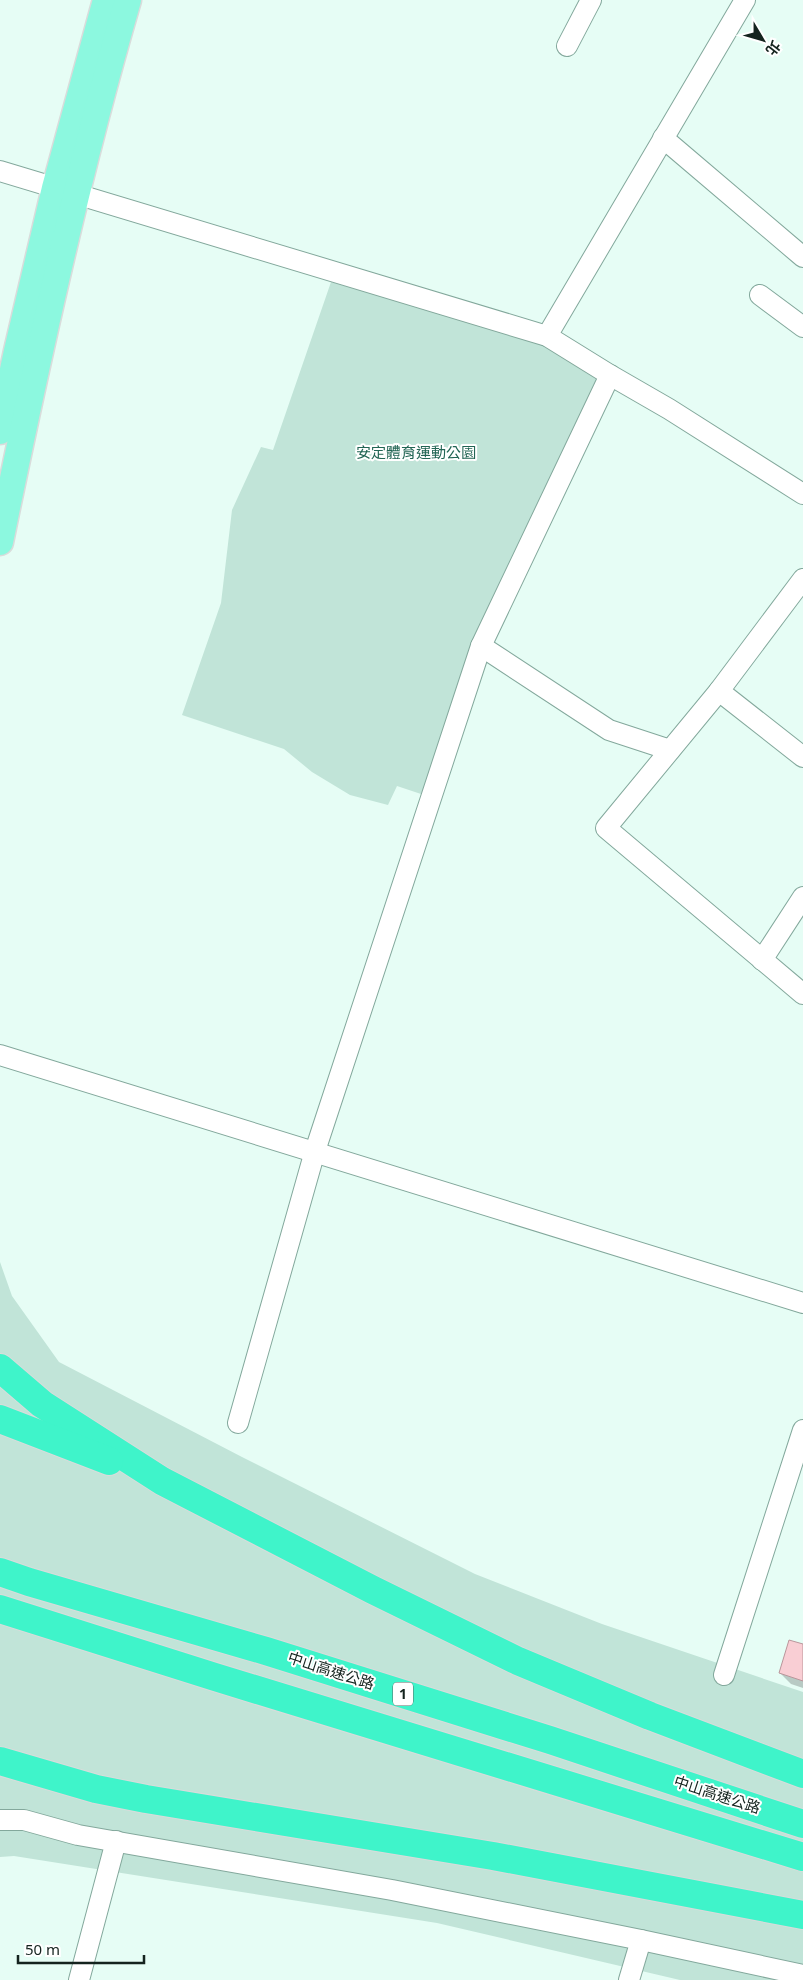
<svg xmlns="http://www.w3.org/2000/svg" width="803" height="1980" font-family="'Noto Sans','Noto Sans TC',sans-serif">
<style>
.green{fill:#c1e4d8}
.shadow{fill:#0003}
.building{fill:#f9ced4;stroke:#ba969b}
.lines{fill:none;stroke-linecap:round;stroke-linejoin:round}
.minor-casing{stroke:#83a89c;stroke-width:22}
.major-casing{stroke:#d9dcdb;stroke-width:29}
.highway-casing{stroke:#d9dcdb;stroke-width:30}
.minor{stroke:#fff;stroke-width:20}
.major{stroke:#8cf8df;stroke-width:26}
.highway{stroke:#3ff4ca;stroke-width:28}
.labels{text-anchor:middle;stroke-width:4;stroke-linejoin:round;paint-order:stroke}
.shield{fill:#fff;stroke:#5a6562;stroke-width:1}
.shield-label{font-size:14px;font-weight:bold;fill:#14231e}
.park-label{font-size:15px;fill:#226554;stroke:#fff}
.street-label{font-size:15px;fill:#14231e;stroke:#fff}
</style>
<rect width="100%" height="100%" fill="#e6fdf5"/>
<g class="green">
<polygon points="331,282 545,342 600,375 551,484 421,794 397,786 388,805 350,795 312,772 284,749 182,715 221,603 232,510 261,447 273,450"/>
<polygon points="0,1262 12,1296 59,1362 242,1457 475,1574 602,1624 803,1692 803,1980 680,1980 437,1923 14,1856 0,1857"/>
</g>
<polygon class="shadow" points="803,1646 803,1688 791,1684 780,1673"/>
<polygon class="building" points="789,1640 803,1644 803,1681 779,1673"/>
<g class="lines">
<g class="minor-casing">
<g id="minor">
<polyline points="567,46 591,0"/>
<polyline points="663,138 803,257"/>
<polyline points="0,171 547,336 610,375 669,409 803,494"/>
<polyline points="760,295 803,327"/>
<polyline points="547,336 745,0"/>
<polyline points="803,579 719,691 606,828 803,994"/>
<polyline points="481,646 609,730 670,750"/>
<polyline points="719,691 803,757"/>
<polyline points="762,960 803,897"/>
<polyline points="0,1055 803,1303"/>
<polyline points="238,1423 315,1151 481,646 610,375"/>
<polyline points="724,1675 803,1430"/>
<polyline points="0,1820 24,1820 78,1835 392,1890 641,1940 803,1975"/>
<polyline points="79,1980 116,1841"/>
<polyline points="629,1980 641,1940"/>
</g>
</g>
<g class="major-casing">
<g id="major">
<polyline points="0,431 17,351 55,188 106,0"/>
<path d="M0,542C37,360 76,179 128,0"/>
</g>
</g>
<g class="highway-casing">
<g id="highway">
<polyline points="0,1368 42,1404 162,1481 373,1590 518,1661 650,1716 803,1774"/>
<polyline points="0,1419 109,1461"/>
<polyline points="0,1572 29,1582 266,1651 550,1740 803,1824"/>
<polyline points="0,1609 215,1677 803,1857"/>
<polyline points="0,1761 96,1789 146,1799 493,1856 803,1915"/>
</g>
</g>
<use href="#minor" class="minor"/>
<use href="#major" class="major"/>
<use href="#highway" class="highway"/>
</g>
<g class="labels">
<rect class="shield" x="393" y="1682.5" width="20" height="23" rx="4"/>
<g class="shield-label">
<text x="403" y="1699">1</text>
</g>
<g class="park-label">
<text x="416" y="458">安定體育運動公園</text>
</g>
<g class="street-label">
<text transform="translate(331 1671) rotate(18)" y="5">中山高速公路</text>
<text transform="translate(717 1795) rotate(18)" y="5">中山高速公路</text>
</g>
</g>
<g transform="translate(763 40) rotate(128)" stroke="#ffffff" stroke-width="4" paint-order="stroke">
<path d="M0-4L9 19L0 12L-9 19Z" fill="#14231e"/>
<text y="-8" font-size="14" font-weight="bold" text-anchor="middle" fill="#14231e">北</text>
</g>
<path d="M18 1955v8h126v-8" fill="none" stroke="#14231e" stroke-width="2.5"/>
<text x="25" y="1955" font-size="15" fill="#14231e" stroke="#ffffff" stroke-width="4" paint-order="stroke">50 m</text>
</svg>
